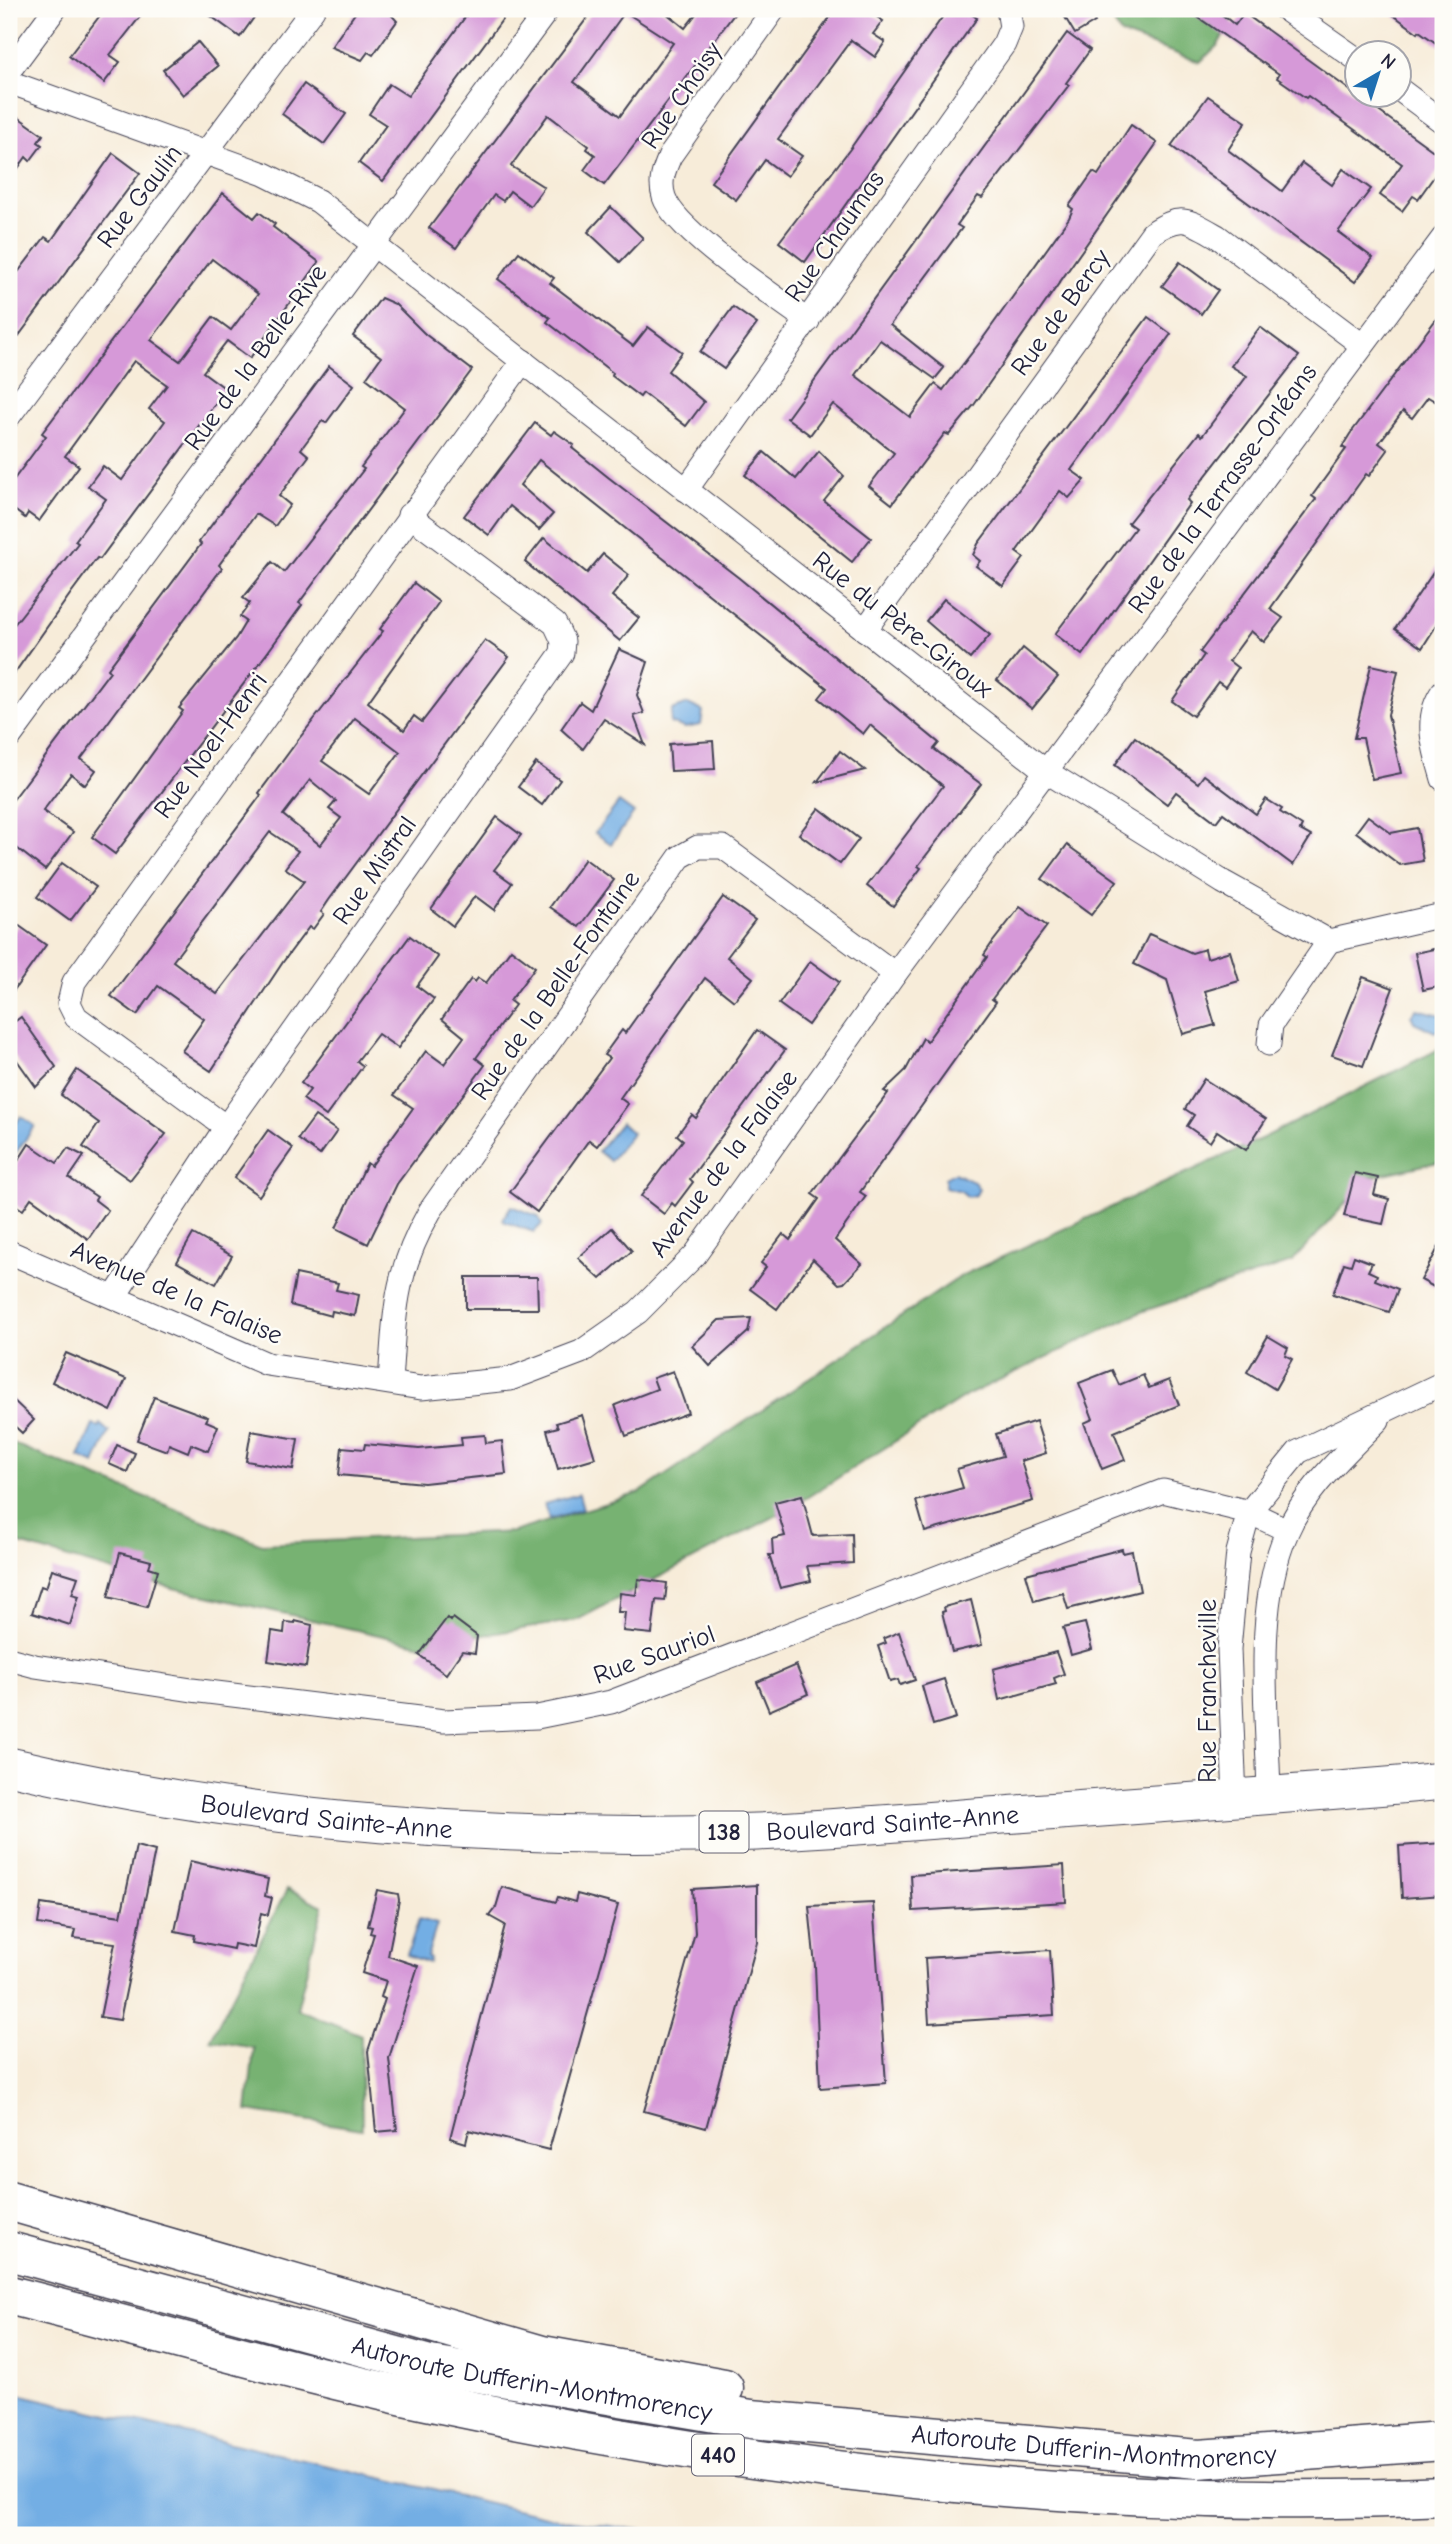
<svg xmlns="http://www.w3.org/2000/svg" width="1452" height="2544" font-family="'Comic Neue',sans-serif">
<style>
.forest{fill:#77b272;stroke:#4c6a56;stroke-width:2}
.water{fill:#73aee4;stroke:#4a6890;stroke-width:2}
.building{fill:#d699d8;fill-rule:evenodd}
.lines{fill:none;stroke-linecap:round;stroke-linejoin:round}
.minor-casing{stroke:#424053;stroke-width:25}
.primary-casing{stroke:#424053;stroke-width:39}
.motorway-casing{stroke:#424053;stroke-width:41}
.minor{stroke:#fff;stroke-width:23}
.primary{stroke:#fff;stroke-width:37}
.motorway{stroke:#fff;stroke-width:38}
.labels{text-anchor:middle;stroke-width:5;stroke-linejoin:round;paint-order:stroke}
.shield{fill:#fdfcf7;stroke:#646373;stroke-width:2}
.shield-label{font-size:24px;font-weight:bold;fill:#22223b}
.street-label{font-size:26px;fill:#22223b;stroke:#fdfcf7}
</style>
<rect width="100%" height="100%" fill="#fdfcf7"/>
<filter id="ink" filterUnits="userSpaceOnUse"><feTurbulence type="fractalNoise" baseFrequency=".0143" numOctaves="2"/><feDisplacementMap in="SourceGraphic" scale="14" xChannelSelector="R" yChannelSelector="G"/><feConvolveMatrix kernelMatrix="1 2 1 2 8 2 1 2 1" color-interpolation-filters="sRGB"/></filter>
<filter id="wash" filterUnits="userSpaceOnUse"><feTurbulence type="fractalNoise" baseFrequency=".00686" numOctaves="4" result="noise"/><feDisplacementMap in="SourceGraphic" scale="28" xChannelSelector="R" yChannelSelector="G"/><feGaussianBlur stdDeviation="1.57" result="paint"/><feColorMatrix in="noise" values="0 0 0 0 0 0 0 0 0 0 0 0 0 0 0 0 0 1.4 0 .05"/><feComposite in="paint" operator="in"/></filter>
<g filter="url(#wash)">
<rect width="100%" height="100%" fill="#f7ecd9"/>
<g class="forest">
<polygon points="1105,9 1238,9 1218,45 1200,62 1121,34"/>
<polygon points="1443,1047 1443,1161 1370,1177 1292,1262 1141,1312 968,1395 789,1509 577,1620 422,1645 173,1588 9,1541 9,1442 262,1544 513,1532 639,1493 963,1275 1265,1137"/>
<polygon points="287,1889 323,1906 297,2009 361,2035 362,2129 247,2111 254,2048 210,2040"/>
</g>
<g class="water">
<polygon points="688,704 703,711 701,725 685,728 670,723 672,710"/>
<polygon points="619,802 634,813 611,844 595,833"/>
<polygon points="1417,1009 1441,1015 1443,1027 1435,1032 1414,1022 1411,1015"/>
<polygon points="21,1116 35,1126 15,1154 9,1149 9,1134"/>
<polygon points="621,1123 632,1133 610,1161 598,1151"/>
<polygon points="954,1173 974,1182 979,1189 976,1195 968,1197 961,1191 945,1187 945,1178"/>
<polygon points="511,1206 538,1216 542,1224 534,1232 505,1222 503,1219"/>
<polygon points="100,1424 109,1432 95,1464 79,1457 93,1425 99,1427"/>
<polygon points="579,1494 583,1509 549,1519 544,1504"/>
<polygon points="419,1919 437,1924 427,1957 430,1959 429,1963 407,1955"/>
<polygon points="9,2392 559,2519 676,2535 9,2535"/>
</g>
<g id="blocks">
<g class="building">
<polygon points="105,9 146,9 110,55 120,62 104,83 69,56"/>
<polygon points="201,9 260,9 240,37"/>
<polygon points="358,9 386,9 397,21 373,55 368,52 362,60 331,47"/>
<polygon points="471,9 510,9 383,181 359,163 386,125 369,114 389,84 408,96"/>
<path d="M594,9H661L685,28L700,9H738L604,185L584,170L595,155L587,149L589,146L548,115L511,166L544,187L530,206L510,191L503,201L494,195L456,248L429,228ZM625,12L673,43L620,116L574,82Z"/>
<polygon points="836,9 865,9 883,21 873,34 885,42 875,57 851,40 778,139 802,156 787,176 765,160 736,200 711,182"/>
<polygon points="948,9 963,9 977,18 805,262 779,242 850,149"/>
<polygon points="1060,9 1087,9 1095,22 1075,34"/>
<polygon points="1186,9 1215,9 1235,25 1244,13 1443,158 1443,164 1418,199 1413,196 1402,211 1380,195 1402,164 1308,96 1306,98 1277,78 1279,74"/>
<polygon points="1385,9 1443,9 1443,48 1419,31 1418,33"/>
<polygon points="1067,33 1090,50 1066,83 1069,85 982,198 978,196 957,225 962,228 890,325 944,368 935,379 880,340 855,375 910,417 935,384 943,390 981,341 1069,218 1073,209 1069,206 1093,172 1098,175 1131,125 1157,143 974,405 949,435 945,433 892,504 869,486 894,453 833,404 810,435 787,418"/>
<polygon points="198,42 218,66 183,95 163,70"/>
<polygon points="304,84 346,114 324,144 282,114"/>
<polygon points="1208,96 1246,122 1228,150 1282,191 1302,163 1332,185 1343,169 1371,189 1338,232 1373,258 1355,282 1171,146"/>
<polygon points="18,117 43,135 38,142 42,145 30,161 26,157 9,181 9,130"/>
<polygon points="113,153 140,173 9,349 9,284 45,237 51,241"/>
<path d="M223,193L254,218L259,212L275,224L273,227L319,262L250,358L227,341L203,372L226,389L100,559L97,558L71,593L9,681V631L78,543L75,541L106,499L88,486L103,466L122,480L165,421L149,409L167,385L134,361L65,456L79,466L39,521L28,513L25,518L9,506V486L46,436L42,433ZM212,259L258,294L231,330L213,317L180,361L151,340Z"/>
<polygon points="611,207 643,238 620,262 588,232"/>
<polygon points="519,252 554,278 550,283 633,346 648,327 682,352 668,371 704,402 686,426 643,393 640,397 612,376 613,373 547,322 550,318 498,279"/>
<polygon points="1180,262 1218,290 1201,314 1162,286"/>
<polygon points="381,298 395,304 425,334 472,370 299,603 302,605 267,653 115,854 92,837 183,711 179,708 236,638 246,621 240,617 250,603 243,598 272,562 284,572 364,469 361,467 405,408 366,378 381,357 353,336"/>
<polygon points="733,307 757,324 724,369 700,352"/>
<polygon points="1443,310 1443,406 1428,397 1412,418 1403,411 1379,443 1388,450 1369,476 1366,474 1270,609 1283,618 1264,642 1251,631 1229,661 1238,668 1225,687 1218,682 1193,716 1172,701 1204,655 1200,652 1316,499 1312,496 1346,449 1342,447 1350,434"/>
<polygon points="1148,317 1171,334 1071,470 1085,480 1069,498 1060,491 1016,552 1024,558 1003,586 976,566 980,561 973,555 978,544"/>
<polygon points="1260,327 1299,356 1187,500 1190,503 1082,655 1055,634 1135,528 1128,523 1199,433 1202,436 1247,376 1231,366"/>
<polygon points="329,366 354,385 326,423 322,421 301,449 309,456 279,496 290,505 275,526 256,514 219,565 222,568 81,759 96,770 85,785 71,774 43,811 73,832 45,870 9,842 9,805 110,671 108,669 201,544 199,542"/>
<polygon points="535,423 551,435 554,431 574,445 572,448 608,477 739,578 939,743 934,749 981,784 918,866 921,868 893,906 867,886 943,786 870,725 863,734 819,698 827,688 539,460 520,485 553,514 539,530 510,506 489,535 464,516"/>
<polygon points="819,451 844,476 824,501 871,538 852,562 745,475 764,452 796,479"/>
<polygon points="544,538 587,573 603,554 629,575 612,596 639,618 620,641 525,562"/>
<polygon points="1443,558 1443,615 1422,648 1395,629"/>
<path d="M414,583L439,602L368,702L404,730L414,716L422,722L485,640L509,657L329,900L321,912L324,914L313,929L309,927L283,962L211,1071L182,1051L204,1019L158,986L137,1015L111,996L261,795L259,793L298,740L383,631L380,629ZM355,718L400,752L369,794L322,761ZM310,780L336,801L329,809L341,818L320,845L283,815ZM270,832L298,851L285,868L304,881L217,994L173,961Z"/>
<polygon points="944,599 990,635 970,659 926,621"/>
<polygon points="1023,648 1058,677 1032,709 997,680"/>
<polygon points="619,649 648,662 637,695 644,713 634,716 645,745 604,719 583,749 561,729 580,702 591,710"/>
<polygon points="1371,665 1398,671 1388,715 1401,773 1372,779 1363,738 1354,738"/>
<polygon points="1135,737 1198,783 1204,775 1256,814 1266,799 1282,809 1280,812 1302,826 1300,830 1311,836 1293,865 1223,813 1216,822 1176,792 1167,804 1115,765"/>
<polygon points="713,741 715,769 671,771 669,744"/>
<polygon points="840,751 865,770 817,782"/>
<polygon points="536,763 560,780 542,805 518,787"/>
<polygon points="819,808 859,839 840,864 799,834"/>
<polygon points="1368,816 1391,833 1417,828 1423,861 1400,865 1356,832"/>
<polygon points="497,817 521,835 494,870 512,883 494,910 475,896 453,926 431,909"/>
<polygon points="1067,845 1117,881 1091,915 1042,879"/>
<polygon points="585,859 614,880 579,927 550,907"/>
<polygon points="62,863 96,887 70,921 37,897"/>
<polygon points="723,897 755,920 727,957 753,978 734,1001 705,978 620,1098 628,1104 597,1146 589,1140 537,1212 510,1192 609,1058 604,1055 622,1030 625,1033 635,1019"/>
<polygon points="1020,907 1047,926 992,999 996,1002 860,1192 866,1196 835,1240 862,1264 844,1283 839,1284 813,1259 777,1309 750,1289 766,1267 761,1263 783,1234 790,1240 819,1199 812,1194 888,1093 884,1091 906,1070 923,1038 927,1041 987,957 984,955 992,943"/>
<polygon points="18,925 46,945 9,997 9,938"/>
<polygon points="1149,934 1192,953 1205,949 1207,958 1230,951 1239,981 1205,991 1215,1025 1183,1034 1167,980 1134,964"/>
<polygon points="410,936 438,957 417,986 434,999 398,1048 378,1034 357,1061 363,1066 326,1116 303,1099 310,1090 301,1083"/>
<polygon points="1443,947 1443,986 1423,990 1415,953"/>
<polygon points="511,949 535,967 510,1001 515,1005 476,1058 485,1065 397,1184 368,1244 336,1228 367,1163 371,1166 413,1108 394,1095 426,1051 444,1064 464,1037 442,1019 471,979 475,982 478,978 486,983"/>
<polygon points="810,961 839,982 808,1025 779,1004"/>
<polygon points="1363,977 1393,988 1363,1066 1332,1055"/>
<polygon points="21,1017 56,1067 36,1087 9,1049 9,1026"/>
<polygon points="757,1030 785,1050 690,1179 693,1182 675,1206 672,1203 664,1214 641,1196 683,1140 677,1135 692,1115 696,1118"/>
<polygon points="77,1070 166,1134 130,1180 83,1147 99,1123 61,1095"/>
<polygon points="1204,1079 1266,1119 1246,1150 1217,1131 1210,1142 1187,1126 1194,1115 1185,1109"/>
<polygon points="315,1116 337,1131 320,1155 298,1139"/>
<polygon points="268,1130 293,1148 259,1196 234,1178"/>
<polygon points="29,1144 57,1163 68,1148 84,1156 69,1178 97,1197 95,1200 108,1210 88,1239 31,1198 23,1210 9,1201 9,1175"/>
<polygon points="1355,1173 1378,1178 1374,1195 1389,1199 1383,1224 1344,1216"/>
<polygon points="612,1228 632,1251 600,1279 578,1258"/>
<polygon points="193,1234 232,1256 216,1284 177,1262"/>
<polygon points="1443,1239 1443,1292 1421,1280"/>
<polygon points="1354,1256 1372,1263 1368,1271 1377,1275 1375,1280 1398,1289 1389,1312 1333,1294 1344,1263 1351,1265"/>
<polygon points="296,1274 338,1283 336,1290 359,1295 355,1316 332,1311 331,1316 290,1305"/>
<polygon points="466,1277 537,1277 538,1309 466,1309"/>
<polygon points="751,1318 748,1332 710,1366 692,1346 719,1320"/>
<polygon points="1268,1336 1288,1348 1285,1355 1292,1359 1275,1389 1247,1372"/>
<polygon points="66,1353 126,1379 111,1411 52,1382"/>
<polygon points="1112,1370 1119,1385 1143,1375 1149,1388 1169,1380 1179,1405 1114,1432 1125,1460 1102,1469 1084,1423 1093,1419 1079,1383"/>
<polygon points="673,1371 688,1413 626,1436 615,1405 657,1389 653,1378"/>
<polygon points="9,1396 34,1420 22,1433 9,1421"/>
<polygon points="154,1397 208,1417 206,1421 218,1426 208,1451 191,1444 188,1452 169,1444 167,1451 137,1440"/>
<polygon points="582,1415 595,1458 558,1469 547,1430 558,1427 556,1423"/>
<polygon points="1036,1421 1046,1453 1021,1461 1033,1501 925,1532 916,1501 963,1488 957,1469 1003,1456 996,1434"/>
<polygon points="251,1431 298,1439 293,1469 246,1461"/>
<polygon points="485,1435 486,1443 502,1441 506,1474 424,1483 339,1475 342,1447 364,1449 365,1444 419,1449 462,1445 461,1437"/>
<polygon points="117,1445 135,1453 127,1472 109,1464"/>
<polygon points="802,1495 813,1536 852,1534 853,1563 807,1566 811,1581 780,1588 769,1555 773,1555 772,1539 785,1536 775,1502"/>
<polygon points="1122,1549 1123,1553 1132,1551 1140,1591 1068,1609 1063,1593 1034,1601 1026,1574"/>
<polygon points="120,1553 151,1561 149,1567 158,1570 147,1607 108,1597"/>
<polygon points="52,1569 78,1577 72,1594 79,1596 70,1625 32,1613 41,1586 46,1588"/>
<polygon points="638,1579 667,1583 665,1601 656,1600 652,1634 623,1631 625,1612 618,1612 620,1593 636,1595"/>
<polygon points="971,1600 982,1645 952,1652 942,1612 945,1611 944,1607"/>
<polygon points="447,1618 451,1621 453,1618 477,1636 475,1653 462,1651 446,1674 419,1655"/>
<polygon points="295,1621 312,1625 306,1667 268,1661 272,1631 284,1633 285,1622 295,1623"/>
<polygon points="1085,1623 1092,1649 1071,1655 1063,1628"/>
<polygon points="899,1632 915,1680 900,1685 898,1680 890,1682 878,1646 886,1643 884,1638"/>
<polygon points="1056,1652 1064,1674 1054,1678 1056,1684 999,1700 993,1669"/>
<polygon points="796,1665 808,1694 769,1711 757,1682"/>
<polygon points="944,1679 956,1718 933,1725 922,1686"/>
<polygon points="1443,1843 1443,1895 1402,1898 1399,1846"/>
<polygon points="136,1846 155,1851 120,2020 100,2017 115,1943 74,1938 76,1930 38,1924 41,1904 121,1916"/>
<polygon points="190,1861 268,1879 265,1896 272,1898 268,1915 261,1913 254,1948 234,1944 233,1949 194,1941 195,1935 175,1931"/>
<polygon points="1064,1865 1066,1902 913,1911 911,1875"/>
<polygon points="757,1885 757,1942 706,2128 644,2111 695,1933 692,1889"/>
<polygon points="502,1887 556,1902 558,1897 575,1902 577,1894 618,1905 549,2150 469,2130 466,2143 450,2138 505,1925 489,1916 496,1907"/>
<polygon points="377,1890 398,1894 399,1900 388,1956 418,1966 389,2058 397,2130 376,2132 368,2051 385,1999 381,1997 386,1981 362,1973 374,1934 370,1933 372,1927 368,1926"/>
<polygon points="873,1903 886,2083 820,2088 815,1966 809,1906"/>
<polygon points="1050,1950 1054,2015 929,2023 925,1958"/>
</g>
</g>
</g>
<g filter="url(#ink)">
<use href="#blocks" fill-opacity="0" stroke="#424053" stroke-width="2"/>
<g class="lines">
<g class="minor-casing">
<g id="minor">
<path d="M774,9L670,156C664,170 659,181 664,197C675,231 776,297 808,321"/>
<polyline points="1285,9 1358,60"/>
<polyline points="9,71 55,9"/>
<polyline points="9,82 264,174 318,201 1047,772 1223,882 1329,941 1443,915"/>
<polyline points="1400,90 1443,122"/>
<polyline points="9,416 313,9"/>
<polyline points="686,490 1004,44 1011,27 1008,9"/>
<path d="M865,630L1152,233C1181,214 1187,219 1217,236L1362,345"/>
<path d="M1443,691C1423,719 1434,748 1443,779"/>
<polyline points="9,738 548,9"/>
<polyline points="1269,1044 1271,1025 1329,941"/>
<polyline points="226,1127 76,1017 69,1003 74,982 523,361"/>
<polyline points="9,1252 267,1364 421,1388 510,1379 581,1352 638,1312 695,1255 895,974 1443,238"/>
<polyline points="114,1297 226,1127 562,653 563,641 555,624 409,515"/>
<path d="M390,1382C395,1312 394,1274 430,1211L680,857L698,847H723L895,974"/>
<polyline points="9,1659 35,1666 192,1690 444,1721 537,1717 611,1702 1163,1491 1249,1512 1287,1530"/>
<path d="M1269,1797C1268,1716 1253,1608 1287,1532C1306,1488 1345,1454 1378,1420"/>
<polyline points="1235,1799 1229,1649 1238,1552 1249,1512 1298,1452 1443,1383"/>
</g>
</g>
<g class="primary-casing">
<g id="primary">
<path id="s1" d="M9,1766C249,1822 511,1842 757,1832C844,1828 931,1820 1017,1814C1159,1804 1301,1794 1443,1781"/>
</g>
</g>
<g class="motorway-casing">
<g id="motorway">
<polyline points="9,2201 542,2355 724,2388"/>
<path id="s2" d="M9,2251L430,2365L751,2419L1198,2459L1443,2441"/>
<path d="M9,2295C152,2331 297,2374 441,2404C770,2473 1107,2511 1443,2496"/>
</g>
</g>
<use href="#minor" class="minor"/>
<use href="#primary" class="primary"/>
<use href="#motorway" class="motorway"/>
</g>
</g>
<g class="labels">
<g class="shield">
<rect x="699.5" y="1811.5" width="49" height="41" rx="5"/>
<rect x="692" y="2434.5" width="52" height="41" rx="5"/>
</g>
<g class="shield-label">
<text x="724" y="1840">138</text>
<text x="718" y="2463">440</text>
</g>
<g class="street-label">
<text transform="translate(681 95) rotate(-56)" y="9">Rue Choisy</text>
<text transform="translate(139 196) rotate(-53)" y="9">Rue Gaulin</text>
<text transform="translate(834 236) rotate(-55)" y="9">Rue Chaumas</text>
<text transform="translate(1060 312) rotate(-54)" y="9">Rue de Bercy</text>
<text transform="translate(255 357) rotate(-54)" y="9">Rue de la Belle-Rive</text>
<text transform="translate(1222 488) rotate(-54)" y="9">Rue de la Terrasse-Orléans</text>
<text transform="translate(903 624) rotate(38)" y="9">Rue du Père-Giroux</text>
<text transform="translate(210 745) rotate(-54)" y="9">Rue Noel-Henri</text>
<text transform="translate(374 870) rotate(-55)" y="9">Rue Mistral</text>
<text transform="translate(555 985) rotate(-55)" y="9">Rue de la Belle-Fontaine</text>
<text transform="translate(723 1163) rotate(-53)" y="9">Avenue de la Falaise</text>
<text transform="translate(177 1292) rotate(23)" y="9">Avenue de la Falaise</text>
<text transform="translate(654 1654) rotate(-20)" y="9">Rue Sauriol</text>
<text transform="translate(1207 1691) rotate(-90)" y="9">Rue Francheville</text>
<text dy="9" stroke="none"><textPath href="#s1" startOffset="322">Boulevard Sainte-Anne</textPath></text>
<text dy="9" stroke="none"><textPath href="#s1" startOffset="889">Boulevard Sainte-Anne</textPath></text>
<text dy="9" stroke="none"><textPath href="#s2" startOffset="539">Autoroute Dufferin-Montmorency</textPath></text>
<text dy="9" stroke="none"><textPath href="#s2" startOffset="1106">Autoroute Dufferin-Montmorency</textPath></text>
</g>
</g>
<rect width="1452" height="2544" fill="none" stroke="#fdfcf7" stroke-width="35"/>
<g transform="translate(1378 74) rotate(39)"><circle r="33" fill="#fdfcf7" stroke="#a5a5ac" stroke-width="2"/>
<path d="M0-5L12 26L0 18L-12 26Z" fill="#1f6fb2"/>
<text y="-10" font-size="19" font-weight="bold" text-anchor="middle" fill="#22223b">N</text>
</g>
</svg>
